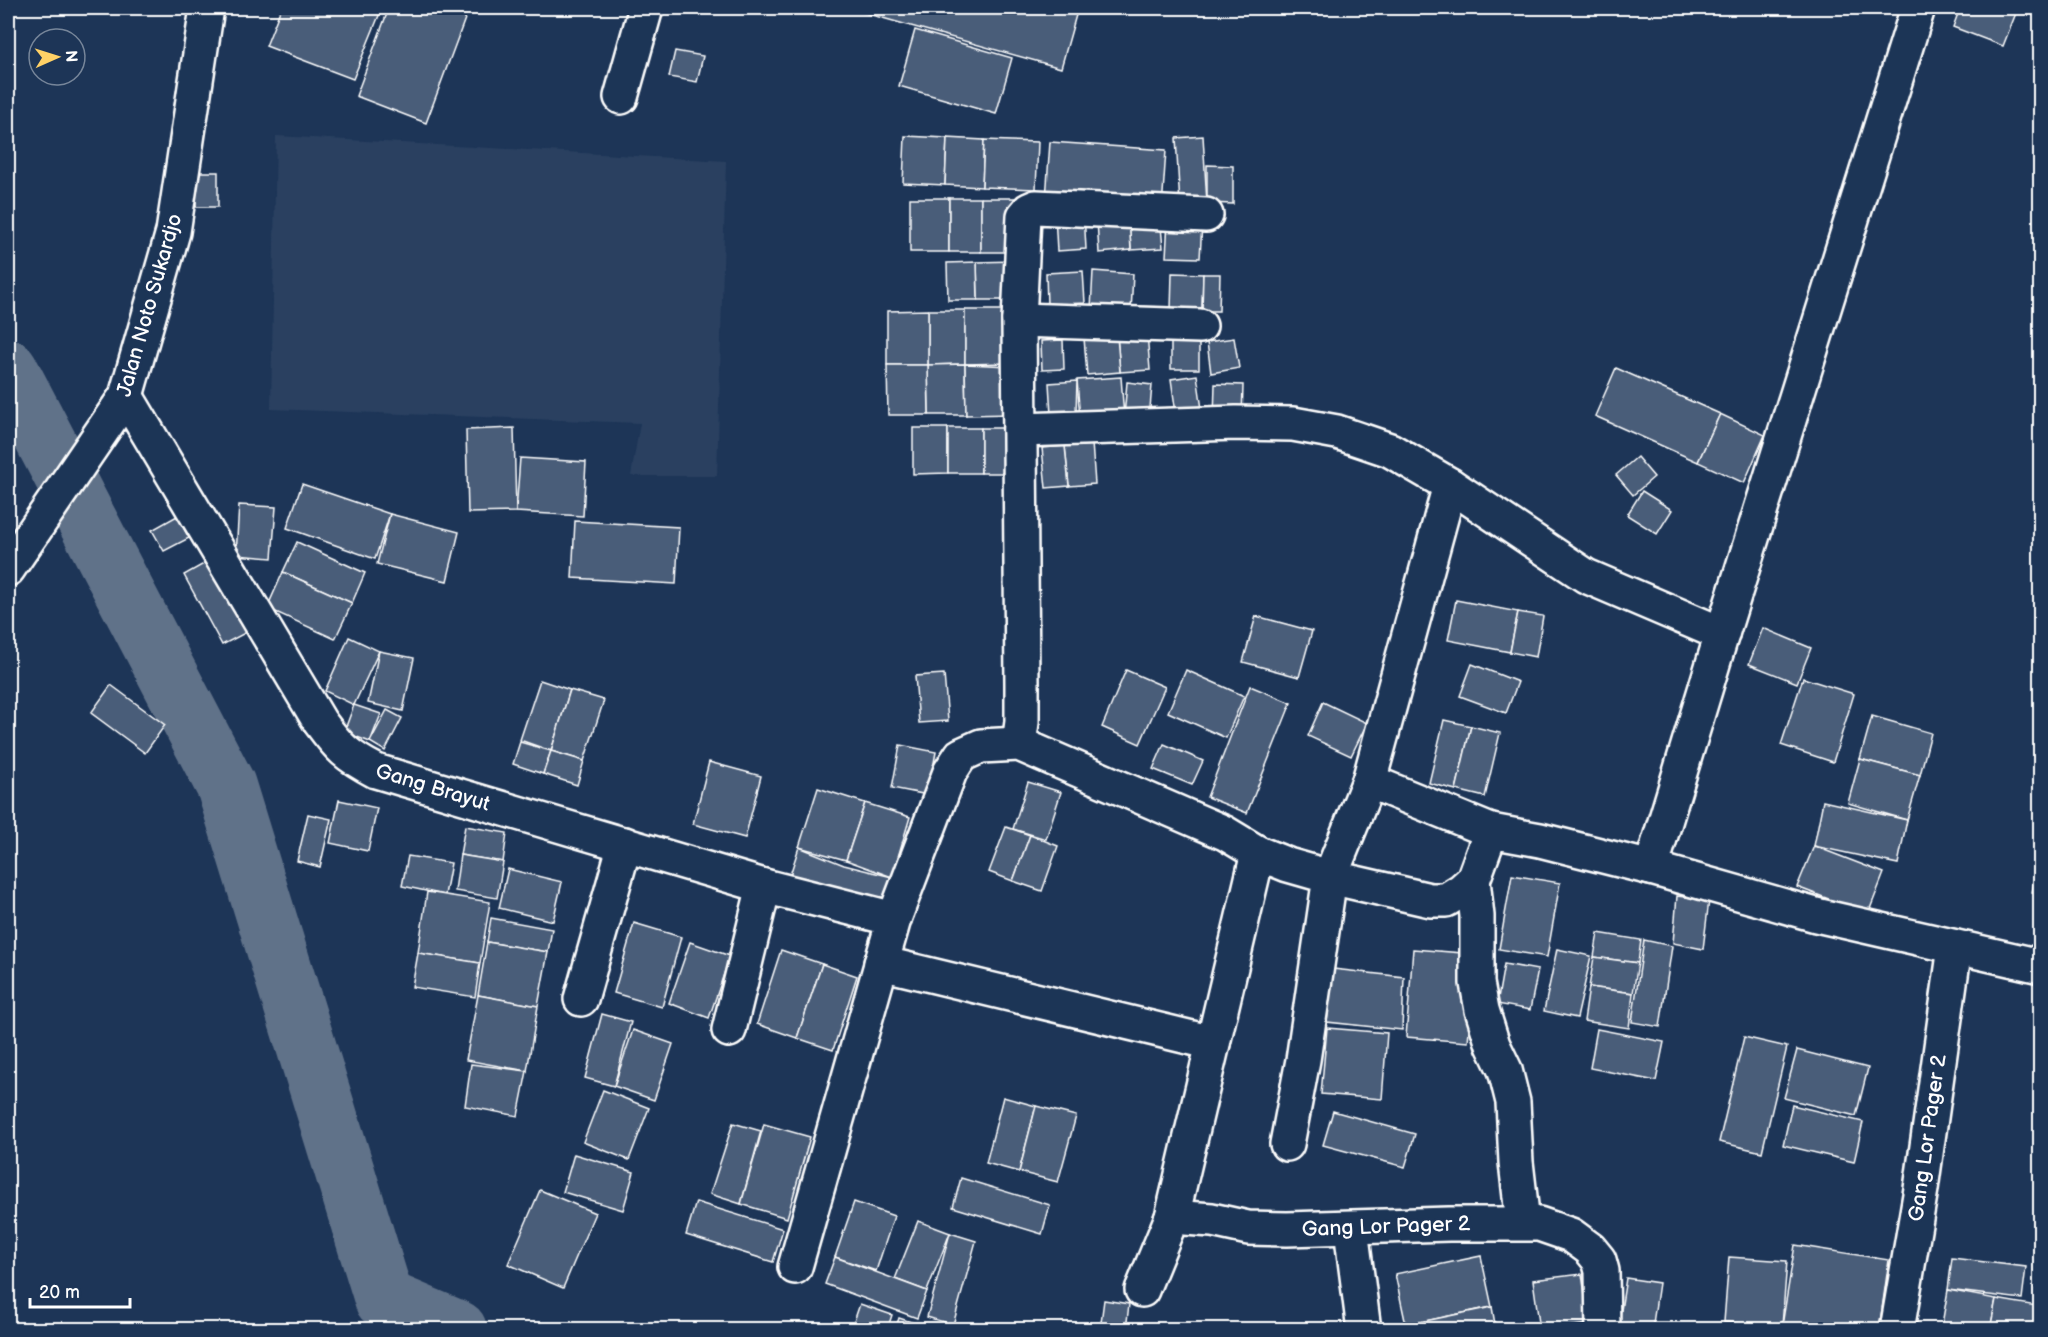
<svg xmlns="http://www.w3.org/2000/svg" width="2048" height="1337" font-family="'Balsamiq Sans',sans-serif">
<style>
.built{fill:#2a4161}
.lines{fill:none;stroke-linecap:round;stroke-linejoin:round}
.river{stroke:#617289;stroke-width:60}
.building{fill:#4a5d79;stroke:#fff;stroke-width:1.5}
.minor-casing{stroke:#fff;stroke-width:38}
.minor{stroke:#1d3557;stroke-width:33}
.labels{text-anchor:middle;stroke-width:5;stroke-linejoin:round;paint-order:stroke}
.street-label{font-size:21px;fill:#fff;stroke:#1d3557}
</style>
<rect width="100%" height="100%" fill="#1d3557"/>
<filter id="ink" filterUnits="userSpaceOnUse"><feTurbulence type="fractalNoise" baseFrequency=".0167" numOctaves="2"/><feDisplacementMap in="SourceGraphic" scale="12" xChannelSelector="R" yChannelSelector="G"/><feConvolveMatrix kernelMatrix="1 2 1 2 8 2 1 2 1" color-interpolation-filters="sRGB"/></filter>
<g filter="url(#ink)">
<polygon class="built" points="276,136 726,161 717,476 631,476 640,423 271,409"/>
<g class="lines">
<polyline class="river" points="8,369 226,786 384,1299 457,1330"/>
</g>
<g class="building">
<polygon points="281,8 382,8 353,79 266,46"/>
<polygon points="389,8 469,8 426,123 356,96"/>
<polygon points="847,8 1078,8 1061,68"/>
<polygon points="1960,8 2018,8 2003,46 1953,27"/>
<polygon points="915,30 1012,58 996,114 899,86"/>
<polygon points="675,51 703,56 697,82 669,77"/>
<polygon points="905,136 947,138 945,185 903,183"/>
<polygon points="1203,136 1207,203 1180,205 1176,138"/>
<polygon points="947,138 984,140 982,187 945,185"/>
<polygon points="984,140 1038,142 1036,189 982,187"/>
<polygon points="1050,142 1166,150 1162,208 1046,199"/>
<polygon points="1207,165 1233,166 1233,204 1207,203"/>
<polygon points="195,172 218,172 218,207 196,207"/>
<rect x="910" y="198" width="39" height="54"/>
<rect x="949" y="198" width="32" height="54"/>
<rect x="981" y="198" width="36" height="54"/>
<polygon points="1084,213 1086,249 1057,251 1055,215"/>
<polygon points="1160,216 1163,248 1131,250 1129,218"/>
<polygon points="1129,218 1131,250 1099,253 1097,220"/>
<polygon points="1168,220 1202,223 1200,258 1166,257"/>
<polygon points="1015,261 1015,300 978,300 977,262"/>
<polygon points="977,262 978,300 948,300 947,263"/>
<polygon points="1083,271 1085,303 1047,305 1046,273"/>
<polygon points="1093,271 1133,274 1131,312 1091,309"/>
<polygon points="1172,273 1203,274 1202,311 1171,310"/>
<polygon points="1203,274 1220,274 1219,311 1202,311"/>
<polygon points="928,310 965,310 965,364 928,365"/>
<polygon points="928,310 928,365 887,365 887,311"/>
<polygon points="965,310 1008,310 1009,363 965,364"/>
<polygon points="1147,333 1150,370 1120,372 1117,336"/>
<polygon points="1171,335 1199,336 1199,369 1171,369"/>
<polygon points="1117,336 1120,372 1087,375 1084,338"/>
<polygon points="1234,338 1239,368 1211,373 1207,342"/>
<polygon points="1063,340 1064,369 1042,370 1041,341"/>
<polygon points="965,364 966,415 929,415 928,365"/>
<polygon points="965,364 1011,366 1012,414 966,415"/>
<polygon points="887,365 928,365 929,415 888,415"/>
<polygon points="1616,368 1720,414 1698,462 1595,416"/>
<polygon points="1197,375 1202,409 1176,413 1171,379"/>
<polygon points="1121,377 1124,417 1080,420 1077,380"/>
<polygon points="1077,381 1076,413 1051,415 1049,383"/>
<polygon points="1127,382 1152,385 1149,420 1124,417"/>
<polygon points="1215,384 1243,385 1242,420 1214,419"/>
<polygon points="1720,414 1765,435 1744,483 1698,462"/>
<polygon points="514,428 516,512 468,513 466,430"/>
<polygon points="913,428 948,428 948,473 913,474"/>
<rect x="948" y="428" width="33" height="45"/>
<rect x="981" y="428" width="30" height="45"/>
<polygon points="1092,443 1095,484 1069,486 1065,446"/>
<polygon points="1065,446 1069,486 1046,488 1042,448"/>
<polygon points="1637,457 1654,477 1633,495 1616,475"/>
<polygon points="520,458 586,462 583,516 516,512"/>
<polygon points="302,484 390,514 375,559 287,528"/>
<polygon points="1642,491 1672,510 1657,534 1627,515"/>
<polygon points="239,505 276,507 272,558 236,555"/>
<polygon points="390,514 459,532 447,581 377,564"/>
<polygon points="177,516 189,538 164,551 152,530"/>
<polygon points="575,521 679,527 676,584 572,578"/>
<polygon points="297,542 365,573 352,603 283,572"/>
<polygon points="209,561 247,632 222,645 184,575"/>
<polygon points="283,572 352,603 335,639 267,608"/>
<polygon points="1456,600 1518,612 1510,652 1448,640"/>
<polygon points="1518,612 1543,616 1536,657 1510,652"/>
<polygon points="1256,616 1312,631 1299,677 1243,662"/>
<polygon points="1763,628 1811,648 1797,683 1749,664"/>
<polygon points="349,637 379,651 354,705 325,691"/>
<polygon points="379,651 414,658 403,711 368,703"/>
<polygon points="1472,664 1518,682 1506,713 1460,696"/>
<polygon points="1126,670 1165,687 1140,744 1102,727"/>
<polygon points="1186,670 1244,696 1226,738 1168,712"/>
<polygon points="944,674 948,721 919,723 915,676"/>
<polygon points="1803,678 1854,694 1833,762 1781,745"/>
<polygon points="540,680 570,690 551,751 520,740"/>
<polygon points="111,685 165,725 145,753 91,713"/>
<polygon points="1250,686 1291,703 1247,813 1207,797"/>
<polygon points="570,690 604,700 584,761 551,751"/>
<polygon points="1323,702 1367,723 1351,756 1308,736"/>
<polygon points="354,705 381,714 370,742 344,732"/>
<polygon points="387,710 402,718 385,751 370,742"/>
<polygon points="1872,716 1931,733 1920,775 1860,759"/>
<polygon points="1444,720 1471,726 1456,790 1429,783"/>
<polygon points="1471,726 1500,733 1485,797 1456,790"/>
<polygon points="520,742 551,751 543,774 513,764"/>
<polygon points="1164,744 1203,761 1192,785 1153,769"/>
<polygon points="900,745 936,752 928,795 892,788"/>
<polygon points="551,751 584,761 577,785 543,774"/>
<polygon points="1860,759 1920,775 1907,820 1848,803"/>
<polygon points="709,762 761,776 745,838 693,824"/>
<polygon points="1028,782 1061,792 1046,839 1013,829"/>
<polygon points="818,788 865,803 846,860 799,847"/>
<polygon points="339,800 377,808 368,851 330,843"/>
<polygon points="1823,801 1907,820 1898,864 1814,846"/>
<polygon points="865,803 910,817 892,877 846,860"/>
<polygon points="308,814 331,819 320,867 297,861"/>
<polygon points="465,826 507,833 503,862 460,855"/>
<polygon points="1006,827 1030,835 1013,881 989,872"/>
<polygon points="1030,835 1058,846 1042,891 1013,881"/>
<polygon points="1814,846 1884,873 1868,914 1797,887"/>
<polygon points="799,847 844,865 892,877 882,905 790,875"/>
<polygon points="2040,847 2040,895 2032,893"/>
<polygon points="460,855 503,862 497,898 455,891"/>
<polygon points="408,856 451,863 445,895 402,886"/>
<polygon points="508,869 562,882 553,921 499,908"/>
<polygon points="1512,875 1560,883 1547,957 1499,949"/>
<polygon points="427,892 490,902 480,963 418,953"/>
<polygon points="1677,896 1709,900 1703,949 1673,943"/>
<polygon points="491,918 552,929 548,952 487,942"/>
<polygon points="634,923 681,937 662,1007 614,993"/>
<polygon points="1598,933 1641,940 1638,963 1594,957"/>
<polygon points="1644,940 1672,946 1660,1027 1632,1022"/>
<polygon points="487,942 548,952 538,1006 478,995"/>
<polygon points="690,942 730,956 709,1018 669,1003"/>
<polygon points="1413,949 1475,954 1468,1042 1406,1037"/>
<polygon points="1557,949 1591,956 1577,1018 1544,1011"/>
<polygon points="781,950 822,964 797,1038 757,1024"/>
<polygon points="418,953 480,963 475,997 412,987"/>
<polygon points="1594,957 1638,963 1633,993 1589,987"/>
<polygon points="822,964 857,976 833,1050 797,1038"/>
<polygon points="1504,964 1538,970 1530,1010 1497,1004"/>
<polygon points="1333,969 1404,977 1402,1030 1327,1022"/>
<polygon points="1589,987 1633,993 1629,1028 1584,1021"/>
<polygon points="478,995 538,1006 527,1071 466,1060"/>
<polygon points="602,1014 631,1022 614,1086 585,1078"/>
<polygon points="1327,1028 1387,1033 1382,1099 1321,1094"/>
<polygon points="1597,1029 1664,1042 1656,1081 1590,1068"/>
<polygon points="633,1030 673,1044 654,1100 614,1086"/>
<polygon points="1744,1037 1787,1047 1762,1152 1719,1142"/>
<polygon points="1797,1050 1868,1068 1856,1116 1784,1098"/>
<polygon points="471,1064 527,1071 518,1116 465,1106"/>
<polygon points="603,1090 649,1108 629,1160 583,1142"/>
<polygon points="1003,1097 1036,1106 1019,1172 986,1163"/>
<polygon points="1792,1105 1863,1122 1854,1162 1783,1145"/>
<polygon points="1036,1106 1076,1116 1058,1182 1019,1172"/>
<polygon points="1333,1111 1415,1134 1405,1167 1323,1145"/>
<polygon points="733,1123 761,1131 741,1204 710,1194"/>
<polygon points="764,1124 810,1137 787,1218 741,1204"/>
<polygon points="574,1154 634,1172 623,1210 563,1192"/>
<polygon points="961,1178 1050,1205 1042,1234 953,1207"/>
<polygon points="540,1190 595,1213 563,1288 508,1264"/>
<polygon points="696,1202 783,1229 773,1262 686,1235"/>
<polygon points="854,1202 894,1216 876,1271 835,1257"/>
<polygon points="918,1221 950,1233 927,1291 895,1279"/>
<polygon points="950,1233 976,1241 953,1325 927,1317"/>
<polygon points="1795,1245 1889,1260 1879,1330 1807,1330 1782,1326"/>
<polygon points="1481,1256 1492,1307 1406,1325 1395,1274"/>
<polygon points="835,1257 927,1291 917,1318 825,1284"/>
<polygon points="1729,1257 1787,1261 1782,1326 1724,1322"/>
<polygon points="1952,1258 2026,1267 2022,1299 1948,1290"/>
<polygon points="1582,1274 1589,1324 1540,1330 1533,1280"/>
<polygon points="1626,1278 1659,1283 1652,1330 1618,1330"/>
<polygon points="1948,1290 1996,1299 1990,1330 1941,1330"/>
<polygon points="1996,1299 2037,1306 2033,1330 1990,1330"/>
<polygon points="1104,1300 1129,1304 1126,1330 1100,1330"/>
<polygon points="860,1304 892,1315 887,1330 851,1330"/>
<polygon points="1492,1307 1496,1330 1407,1330 1406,1325"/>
<polygon points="899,1318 926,1327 925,1330 895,1330"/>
<polygon points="1172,1324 1172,1330 1141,1330 1141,1325"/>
</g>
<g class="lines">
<g class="minor-casing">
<g id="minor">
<polyline points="621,97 646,8"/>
<polyline points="1019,320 1200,326"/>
<path d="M126,396L320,722C339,748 347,756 376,771L764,886L894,919"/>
<polyline points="1020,430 1236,423 1293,424 1337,432 1390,450 1450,485 1586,576 1722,634"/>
<polyline points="1450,485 1369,781 1330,877 1430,900 1446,900 1462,890 1473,880 1491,831 1540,840 1651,868 1816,915 2040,966"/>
<polyline points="8,569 126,396 173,232 207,8"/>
<polyline points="1019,744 1022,722 1022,685 1019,320 1024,216 1029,210 1036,207 1206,215"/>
<polyline points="1369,781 1491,831"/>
<polyline points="1651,868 1722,634 1918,8"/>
<polyline points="1473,880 1477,916 1477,983 1482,1010 1493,1045 1505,1070 1513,1102 1516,1162 1523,1223"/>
<polyline points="881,963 1213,1043"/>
<polyline points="581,999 625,844"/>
<polyline points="729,1030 764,886"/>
<polyline points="1172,1217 1258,853"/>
<polyline points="1351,1229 1364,1330"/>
<polyline points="795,1267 894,919 950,772 961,755 981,746 1019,744 1225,833 1258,853 1288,865 1330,877 1303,1060 1287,1144"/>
<polyline points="1142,1290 1172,1217 1212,1220 1248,1228 1287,1229 1449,1224 1539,1224 1571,1235 1590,1249 1599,1260 1602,1271 1603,1330"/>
<polyline points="1897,1330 1921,1189 1955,947"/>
</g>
</g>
<use href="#minor" class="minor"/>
</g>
</g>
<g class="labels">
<g class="street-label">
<text transform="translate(149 305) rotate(-74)" y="7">Jalan Noto Sukardjo</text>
<text transform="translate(433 787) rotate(17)" y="7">Gang Brayut</text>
<text transform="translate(1927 1138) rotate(-82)" y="7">Gang Lor Pager 2</text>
<text transform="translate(1386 1226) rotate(-2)" y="7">Gang Lor Pager 2</text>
</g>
</g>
<rect width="2048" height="1337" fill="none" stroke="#1d3557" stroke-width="30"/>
<rect x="15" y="15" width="2018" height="1307" fill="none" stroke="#fff" stroke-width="2" filter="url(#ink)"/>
<g transform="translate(57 57) rotate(87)"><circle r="28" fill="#1d3557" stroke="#77869a" stroke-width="1.5"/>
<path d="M0-4.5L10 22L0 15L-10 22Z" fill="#ffd166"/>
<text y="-9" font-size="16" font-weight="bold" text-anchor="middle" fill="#ffffff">N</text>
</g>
<path d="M30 1298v9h100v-9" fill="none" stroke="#ffffff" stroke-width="3"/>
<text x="39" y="1298" font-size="18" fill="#ffffff" stroke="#1d3557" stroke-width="4.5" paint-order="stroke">20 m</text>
</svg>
